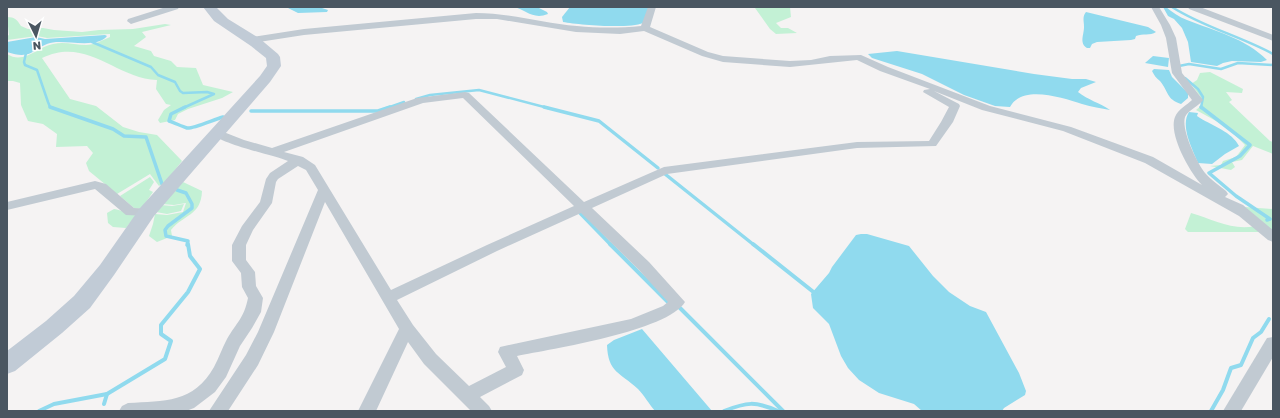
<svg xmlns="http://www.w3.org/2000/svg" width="1280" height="418" font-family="'Golos Text',sans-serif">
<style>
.green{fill:#c3f1d5}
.water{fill:#90daee}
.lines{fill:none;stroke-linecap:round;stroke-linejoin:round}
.stream-far2{stroke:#90daee;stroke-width:2.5}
.stream-far1{stroke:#90daee;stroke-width:3.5}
.stream{stroke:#90daee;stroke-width:4}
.street{fill:#c1cad2;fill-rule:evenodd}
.secondary{fill:#c1cbd6;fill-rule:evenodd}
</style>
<rect width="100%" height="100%" fill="#f5f3f3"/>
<g class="green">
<polygon points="790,7 791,17 776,23 781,28 788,28 797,33 776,34 770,29 755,8"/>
<path d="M7,17C15,17 17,20 21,26L28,29L43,28L54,30L82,32L99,30L133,29L165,24L171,25L142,32L146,37L134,46L151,51L154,56L171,61L177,67L196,68L203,85L233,92L222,98L188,109L178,114L175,120L160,123L158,120L164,110L171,105L166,104L156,89L157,80C115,78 87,36 42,58L70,99L96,106L123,127L139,132L157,135L182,161L167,180L159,186L150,174L117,194L89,171L86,163L93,153L87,146L56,147L57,134L43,124L28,121L21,105L20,83L13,81H7V54C24,65 37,47 53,44C64,41 75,45 86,45C94,45 103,40 110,37V34L47,38L37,36L7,40V36L9,35Z"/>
<polygon points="1210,72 1243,89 1242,93 1226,92 1232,100 1229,102 1270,141 1273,142 1273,154 1253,146 1242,160 1232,162 1235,167 1231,170 1210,166 1221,165 1223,161 1236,157 1245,145 1227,127 1196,110 1202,105 1200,96 1191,84 1197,80 1200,73"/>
<polygon points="150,177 154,182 149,190 153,192 141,209 134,208 120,196"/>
<path d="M183,182L202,191C201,216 184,214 171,230L172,236L157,242L149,236L153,224L155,214L167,215L183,212L186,203L174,205L162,204Z"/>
<polygon points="184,204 181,211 167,214 156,212 161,205 172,206"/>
<polygon points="1245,207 1273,209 1273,231"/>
<path d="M114,209C122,210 127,215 136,215L126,228L113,227L108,223L107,213Z"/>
<path d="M1191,213C1212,219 1233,231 1255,226L1261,232H1188L1185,229Z"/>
</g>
<g class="water">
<polygon points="286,7 319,7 328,10 327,12 298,13"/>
<path d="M514,7H537L547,12L548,14C533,20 526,10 514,7Z"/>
<path d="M570,7H649L643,23C629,29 579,25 563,22L562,17Z"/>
<path d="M1163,7H1166C1172,12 1179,17 1187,20C1215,31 1245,38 1267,60L1261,62L1232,61L1223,63L1217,66L1191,62L1188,42L1182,28L1174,19L1168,16Z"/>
<path d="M1086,12L1148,27L1156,32C1150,36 1143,33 1136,36L1135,39L1131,40L1097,42L1092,44L1090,48H1087C1079,43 1084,35 1084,27C1084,21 1082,17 1086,12Z"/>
<path d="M105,35L107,36C98,48 70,41 56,42C34,44 35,62 7,52V42L36,37L45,39Z"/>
<path d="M897,51L1034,74L1072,79H1086L1096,82L1081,88L1078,92C1088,100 1100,103 1110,110C1101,108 1092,107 1082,104C1063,98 1022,84 1010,107L995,106L964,95L922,74L872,58L868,54Z"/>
<polygon points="1153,56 1169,58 1168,67 1145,63"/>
<path d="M1154,69L1169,70L1172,77L1188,93V98L1181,104C1166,99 1169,92 1160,81C1156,78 1154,75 1152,71Z"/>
<path d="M1189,112L1198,113L1197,116L1200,118C1213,126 1232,132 1239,146L1225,154L1212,164L1198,163C1192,148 1180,126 1189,112Z"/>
<polygon points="861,234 867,234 909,246 933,276 949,292 970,306 986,312 1019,373 1026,391 1025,395 1004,408 1002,411 922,411 914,404 879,393 859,380 848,368 841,356 829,324 813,308 811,294 829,273 832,267 856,235"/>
<path d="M642,329L712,411H655C649,404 644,395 638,389C620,372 608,373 607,345L614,340Z"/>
</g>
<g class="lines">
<g class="stream-far2">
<path d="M1172,7C1203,27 1240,36 1273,54"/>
<polyline points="92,42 151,67 158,75 175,82 180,91 183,93 207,92 214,94 183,108"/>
<polyline points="26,53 24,62 25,65 37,70 48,102 50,107 53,108"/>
<polyline points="1179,68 1179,66 1189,64 1221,69 1238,63 1273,65"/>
<polyline points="1185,78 1198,89 1203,97 1201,108"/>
<polyline points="416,99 430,95 479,90 548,108"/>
<polyline points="387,108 404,102"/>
</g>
<g class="stream-far1">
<polyline points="50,107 113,129 124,136 146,137 162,184"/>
<path d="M185,107L171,114L169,121C175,123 181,126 187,128C193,129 215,119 223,117"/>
<polyline points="544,107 599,121 658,168"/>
<polyline points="1201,107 1250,145 1240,156 1209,173 1236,196 1270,219 1267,220"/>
<polyline points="251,111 378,111 390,107"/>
<polyline points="665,174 754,245"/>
<polyline points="177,190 186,193 192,204 192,208 168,226 165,230 166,236 188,241 187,245"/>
<polyline points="580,213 611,245"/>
</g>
<g class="stream">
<polyline points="610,244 668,302"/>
<polyline points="753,244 816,294"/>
<polyline points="680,308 783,411"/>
<polyline points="104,404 107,394 165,359 171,341 161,334 161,325 188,292 200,269 190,256 188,244"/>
<polyline points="39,411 54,404 107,394"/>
<path d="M724,411C747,402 755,401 778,411"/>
<polyline points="1211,411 1223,390 1231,368 1241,365 1253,338 1261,332 1269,319"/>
</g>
<g class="street">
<polygon points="166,7 179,7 178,9 134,23 131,24 127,21 128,19"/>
<path d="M648,7H656L650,27L708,52L723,56L790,61L811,60L830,56L861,55L888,67L990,106L1071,127L1153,157L1202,185C1190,173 1168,134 1175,117C1178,109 1187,105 1192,100L1172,73L1166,38L1161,25L1151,7H1159L1170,25L1176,38L1182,73L1203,100C1199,106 1188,110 1185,117C1181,130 1197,163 1205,173C1211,180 1219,185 1226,191L1228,194L1225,197L1243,205L1273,230V242L1268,240L1239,216L1145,163L1063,131L982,110L934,91L959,104L960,106L953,122L936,146L857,148L667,174L592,208L649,262L685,302C668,331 551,349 517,356L524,370L522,375L480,397L489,406L492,411H471L424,364L408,342L376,411H358L399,329L325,202L274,332L258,365L228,411H209L246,355L258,332L318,190L306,170L298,166L278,179L276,182L272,203L253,230L246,245V260L255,272L256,286L263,298L261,312L252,328L240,346L226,377L215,392L194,408L186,411H119L122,406L128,403C164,401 194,403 214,367C219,358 222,348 227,339C237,322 244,318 248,298L242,287L241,273L232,261V245L242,226L260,202L266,179L270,173L288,161C273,155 220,144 211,133L213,131H221L244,140L272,148L417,98L465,92L469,93L584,202L664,167L857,142L929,141L941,122L949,107L923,92L924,90L930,89L880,71L857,60L790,67L723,62L702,56L644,31L620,34L576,32L497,19H476L304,35L253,43L248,40L253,37L304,29L476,13C510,13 543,23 577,26C598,28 620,28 641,26ZM463,98L574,206L487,245L391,290L315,165L303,157L284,152L423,103ZM581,213L639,270L668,302L663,306L631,319L500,347L498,352L506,367L469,386L436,354L413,325L397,300L497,251Z"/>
<polygon points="1188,7 1200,7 1273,35 1273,41 1189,9"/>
<polygon points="95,181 106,184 134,208 152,209 154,212 152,215 147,216 126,215 95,189 7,210 7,202"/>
<polygon points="1273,337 1273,357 1241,411 1223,411 1267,338"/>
</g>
<polygon class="secondary" points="203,7 216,7 228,19 259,38 278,54 280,57 281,66 270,82 154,216 114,275 90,308 62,333 15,371 7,374 7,351 46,321 74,296 100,265 140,208 260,76 267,66 266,58 251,46 214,21"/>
</g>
<rect width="1280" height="418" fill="none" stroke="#4a5661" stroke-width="16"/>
<g transform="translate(36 36) rotate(175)" stroke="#ffffff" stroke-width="3" paint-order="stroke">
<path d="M0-3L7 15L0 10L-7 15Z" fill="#4a5661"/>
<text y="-6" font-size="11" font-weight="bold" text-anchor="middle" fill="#4a5661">N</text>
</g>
</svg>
